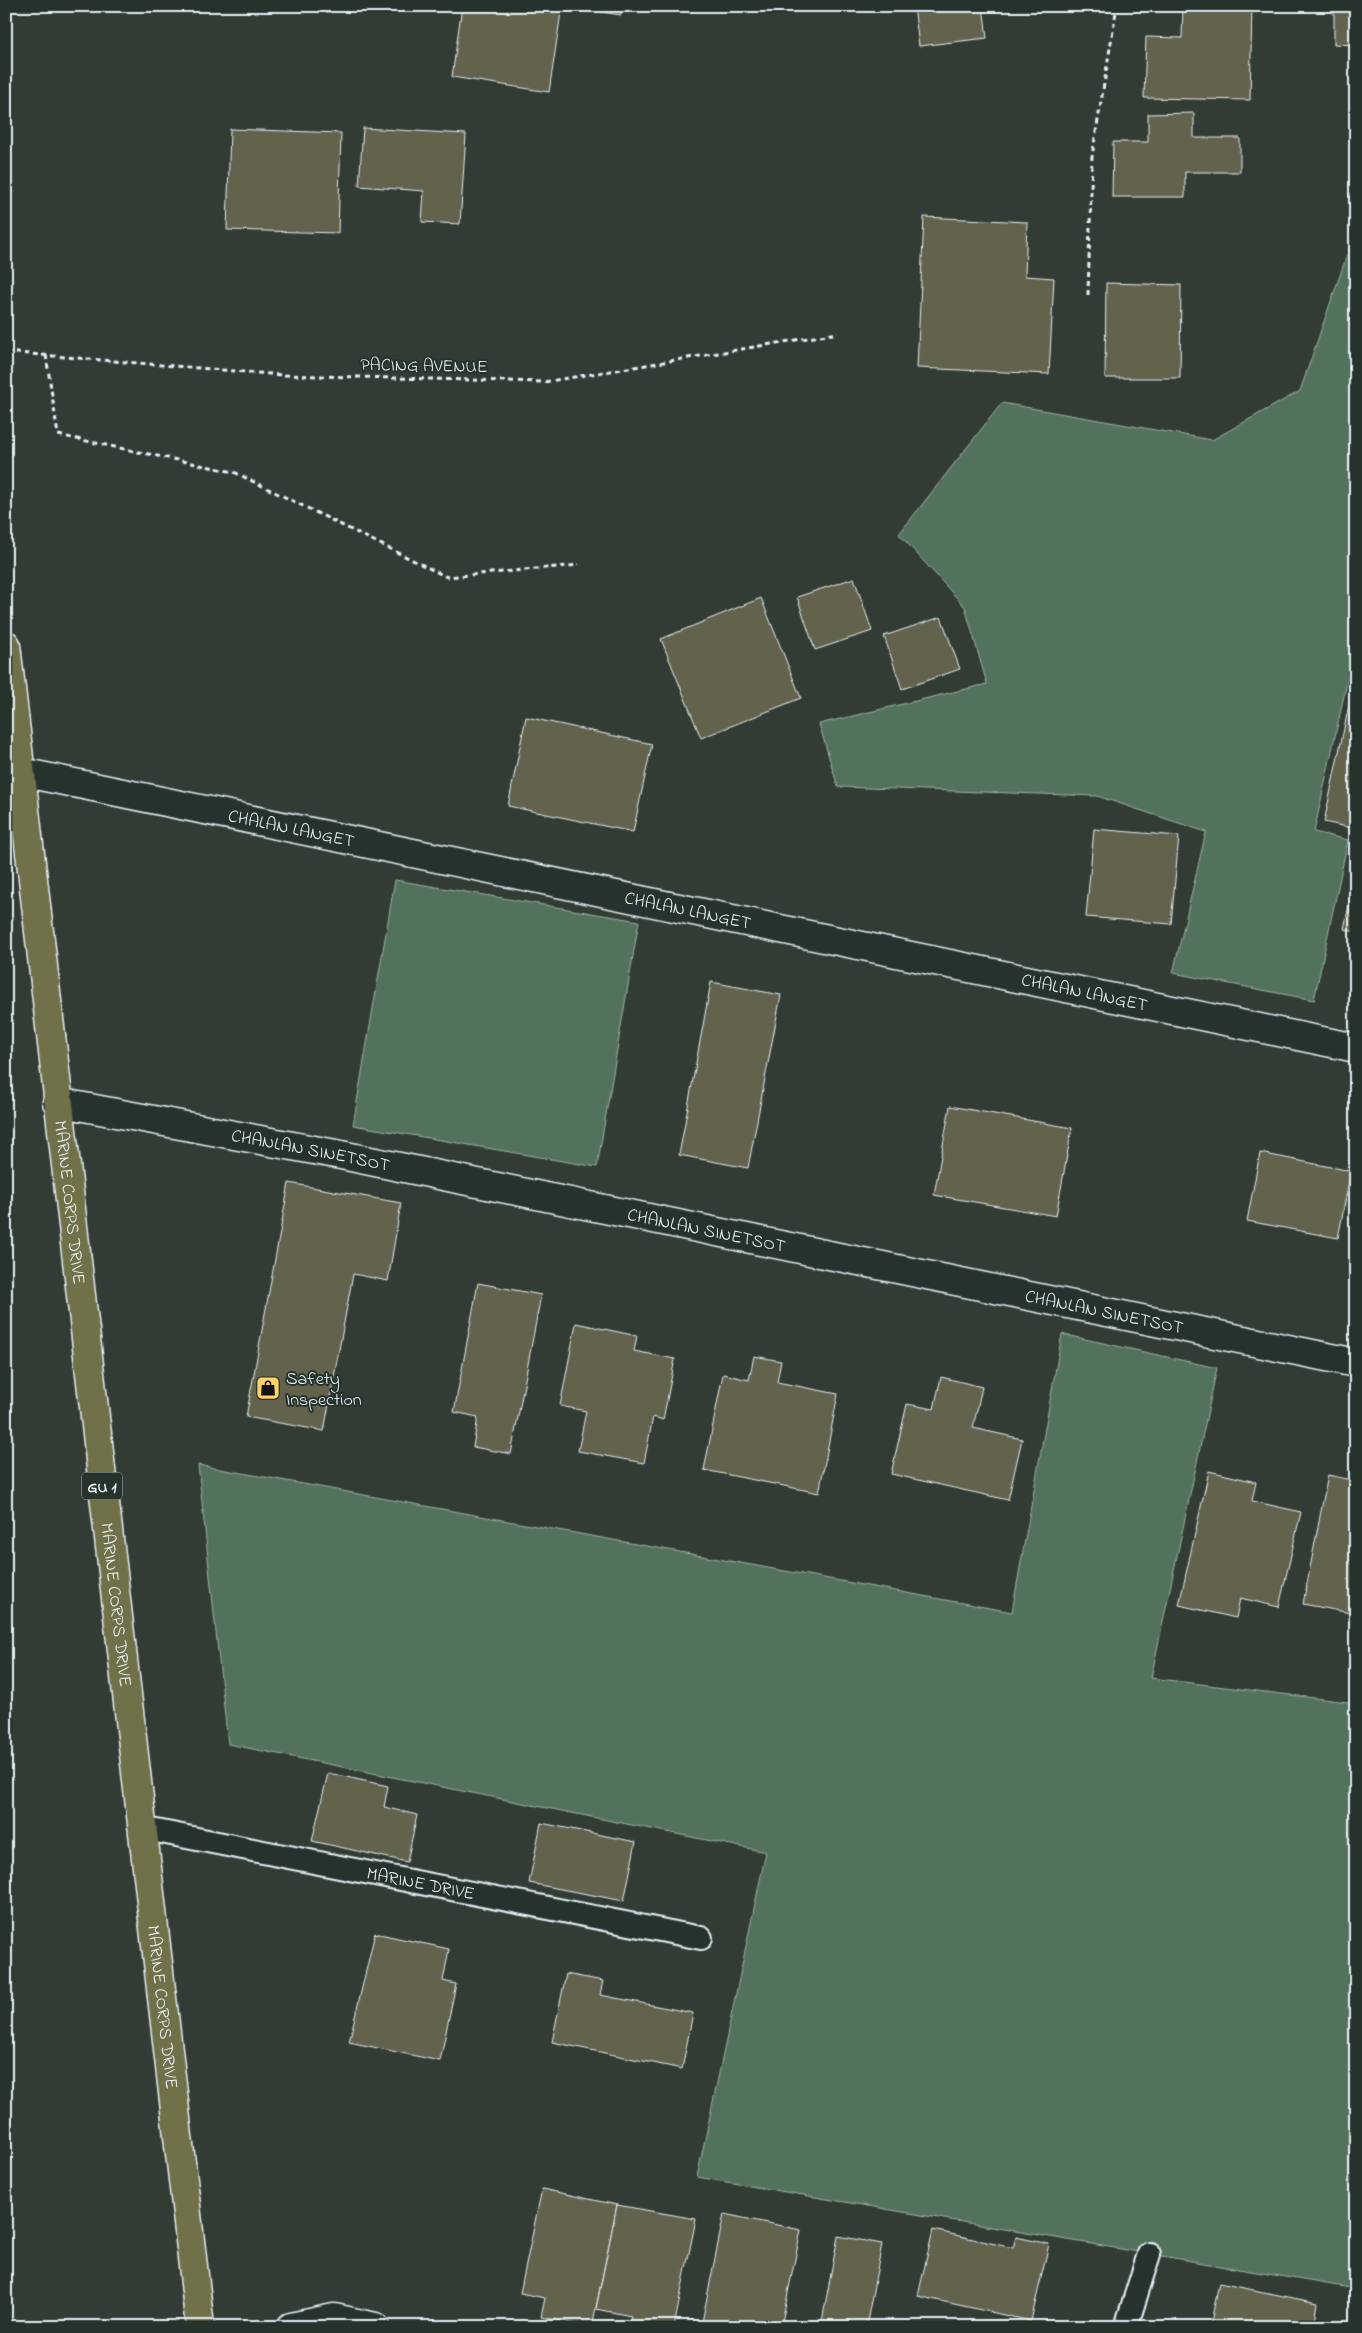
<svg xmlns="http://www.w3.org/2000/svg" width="1362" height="2333" font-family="'Indie Flower',sans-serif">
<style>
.green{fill:#53725b;stroke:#9eb2aa}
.building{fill:#64624e;stroke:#e8f1f8}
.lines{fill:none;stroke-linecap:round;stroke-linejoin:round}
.service-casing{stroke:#e8f1f8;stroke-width:26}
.minor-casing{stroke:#e8f1f8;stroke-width:31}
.primary-casing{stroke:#e8f1f8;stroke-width:31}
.path{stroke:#e8f1f8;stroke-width:3;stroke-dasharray:5 4;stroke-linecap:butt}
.service{stroke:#26332d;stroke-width:22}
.minor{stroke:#26332d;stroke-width:28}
.primary{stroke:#70704a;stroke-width:28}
.labels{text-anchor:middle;stroke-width:4;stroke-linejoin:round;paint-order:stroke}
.shield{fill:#26332d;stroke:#aeb8bb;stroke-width:1}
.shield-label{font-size:16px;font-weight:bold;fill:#e8f1f8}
.street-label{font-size:18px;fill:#e8f1f8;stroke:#26332d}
.poi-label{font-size:18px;fill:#e8f1f8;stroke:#26332d;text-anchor:start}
</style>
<rect width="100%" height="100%" fill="#323c34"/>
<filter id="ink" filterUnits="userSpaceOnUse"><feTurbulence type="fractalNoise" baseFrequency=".02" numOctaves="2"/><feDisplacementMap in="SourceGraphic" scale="10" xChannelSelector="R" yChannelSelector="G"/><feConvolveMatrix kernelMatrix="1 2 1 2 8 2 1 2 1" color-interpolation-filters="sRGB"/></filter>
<g filter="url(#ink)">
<g class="green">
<polygon points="1356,229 1356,398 1352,405 1352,486 1356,488 1356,641 1314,832 1348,840 1314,1000 1173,973 1206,832 1097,796 838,787 819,724 987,684 965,607 899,534 1002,403 1212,440 1300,391"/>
<polygon points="395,880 639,921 597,1167 353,1125"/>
<polygon points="1062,1334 1217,1368 1151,1678 1356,1703 1356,2289 697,2177 766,1852 228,1744 198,1465 1012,1612"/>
</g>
<g class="building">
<polygon points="462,6 562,6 549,92 452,77"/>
<polygon points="563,6 622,6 621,15"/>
<polygon points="914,6 983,6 987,38 919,46"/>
<polygon points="1183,6 1252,6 1250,100 1144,98 1146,37 1182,38"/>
<polygon points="1296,6 1356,6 1356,45 1334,44 1334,7"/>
<polygon points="1194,113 1194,138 1240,138 1240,172 1185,172 1185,197 1112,197 1113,142 1148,142 1148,114"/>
<polygon points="363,128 466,134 460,224 422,222 424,191 359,186"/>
<polygon points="230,129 341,133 338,233 227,230"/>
<polygon points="924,217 1027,222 1025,276 1054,278 1049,374 917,368"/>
<polygon points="1106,283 1181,285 1180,378 1105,378"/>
<polygon points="854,578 872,631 815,650 797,597"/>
<polygon points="761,598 801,698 701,738 661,639"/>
<polygon points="941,617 960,669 902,689 884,636"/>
<polygon points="1355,677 1356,677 1356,829 1324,822"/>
<polygon points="526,717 652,744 633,832 508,806"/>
<polygon points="1094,829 1179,836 1171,924 1086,917"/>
<polygon points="1356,871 1356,932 1344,929"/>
<polygon points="711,982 781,995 748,1168 679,1155"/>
<polygon points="950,1106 1072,1128 1056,1216 934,1195"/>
<polygon points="1260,1153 1351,1171 1338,1238 1247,1221"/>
<polygon points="289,1183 401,1203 388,1281 353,1274 324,1431 246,1417"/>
<polygon points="478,1283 541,1295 511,1454 473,1447 478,1417 454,1412"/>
<polygon points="576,1323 637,1336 634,1351 675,1359 663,1420 653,1417 644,1463 578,1451 586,1411 560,1406"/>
<polygon points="754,1356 781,1361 777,1382 838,1394 819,1493 704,1470 723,1374 749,1380"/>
<polygon points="941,1377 982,1387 973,1428 1022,1439 1008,1500 891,1474 907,1404 934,1409"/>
<polygon points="1209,1471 1256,1482 1252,1501 1301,1512 1279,1607 1240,1598 1236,1618 1179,1605"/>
<polygon points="1328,1475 1356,1481 1356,1614 1303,1604"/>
<polygon points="328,1773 388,1786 384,1807 417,1815 407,1862 312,1841"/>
<polygon points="541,1823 636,1842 624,1901 529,1883"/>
<polygon points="375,1933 449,1949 443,1981 456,1984 440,2061 349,2042"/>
<polygon points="566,1974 603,1981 600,1995 693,2013 682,2069 552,2042"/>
<polygon points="542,2189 617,2205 592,2327 541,2317 545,2298 520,2293"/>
<polygon points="617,2205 696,2219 674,2327 629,2327 631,2316 596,2309"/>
<polygon points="724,2214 801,2230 781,2327 701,2327"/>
<polygon points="933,2230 1013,2248 1016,2237 1049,2244 1031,2321 918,2296"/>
<polygon points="838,2236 882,2244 866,2327 821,2327"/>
<polygon points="1219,2283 1318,2303 1314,2327 1210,2327"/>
</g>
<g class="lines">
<g class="service-casing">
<g id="service">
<path id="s1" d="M141,1828L701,1938"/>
<polyline points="1126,2327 1149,2254"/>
</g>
</g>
<g class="minor-casing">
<g id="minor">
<path id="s2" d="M21,772L1356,1048"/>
<path id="s3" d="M57,1102L341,1155L1356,1363"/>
<polyline points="291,2327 334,2318 375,2327"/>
</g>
</g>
<g class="primary-casing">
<g id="primary">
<path id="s4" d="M6,645L200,2327"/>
</g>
</g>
<g class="path">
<polyline points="1088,295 1092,156 1117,6"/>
<polyline points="6,352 282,375 544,382 838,333"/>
<polyline points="46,355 58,435 234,472 447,577 579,565"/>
</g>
<use href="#service" class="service"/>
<use href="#minor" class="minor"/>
<use href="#primary" class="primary"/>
</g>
</g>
<defs>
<g id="shop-square" transform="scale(1.25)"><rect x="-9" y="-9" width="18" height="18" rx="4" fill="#ffd166" stroke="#26332d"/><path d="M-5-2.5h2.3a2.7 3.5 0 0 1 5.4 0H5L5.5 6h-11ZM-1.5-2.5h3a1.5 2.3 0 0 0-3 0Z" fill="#111"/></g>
</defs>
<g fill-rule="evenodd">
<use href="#shop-square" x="268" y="1388"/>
</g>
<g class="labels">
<rect class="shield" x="82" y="1472.5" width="40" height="27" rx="4"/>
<g class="shield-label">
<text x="102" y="1492">GU 1</text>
</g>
<g class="street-label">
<text transform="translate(424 365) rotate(1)" y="6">PACING AVENUE</text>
<text dy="6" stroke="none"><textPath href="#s2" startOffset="276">CHALAN LANGET</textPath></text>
<text dy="6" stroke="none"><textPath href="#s2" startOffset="681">CHALAN LANGET</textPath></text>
<text dy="6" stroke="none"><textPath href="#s2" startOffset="1086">CHALAN LANGET</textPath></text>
<text dy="6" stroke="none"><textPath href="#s3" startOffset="258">CHANLAN SINETSOT</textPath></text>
<text dy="6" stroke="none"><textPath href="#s4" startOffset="561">MARINE CORPS DRIVE</textPath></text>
<text dy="6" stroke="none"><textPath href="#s3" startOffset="662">CHANLAN SINETSOT</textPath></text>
<text dy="6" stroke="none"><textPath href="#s3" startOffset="1068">CHANLAN SINETSOT</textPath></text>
<text dy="6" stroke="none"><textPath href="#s4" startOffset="966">MARINE CORPS DRIVE</textPath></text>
<text dy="6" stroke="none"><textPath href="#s1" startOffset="285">MARINE DRIVE</textPath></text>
<text dy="6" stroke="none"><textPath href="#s4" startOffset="1371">MARINE CORPS DRIVE</textPath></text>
</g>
<g class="poi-label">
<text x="286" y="1384">Safety<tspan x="286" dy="21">Inspection</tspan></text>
</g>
</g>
<rect width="1362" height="2333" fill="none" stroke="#26332d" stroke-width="25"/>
<rect x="12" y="12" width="1337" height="2308" fill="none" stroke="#e8f1f8" stroke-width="2" filter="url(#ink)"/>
</svg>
